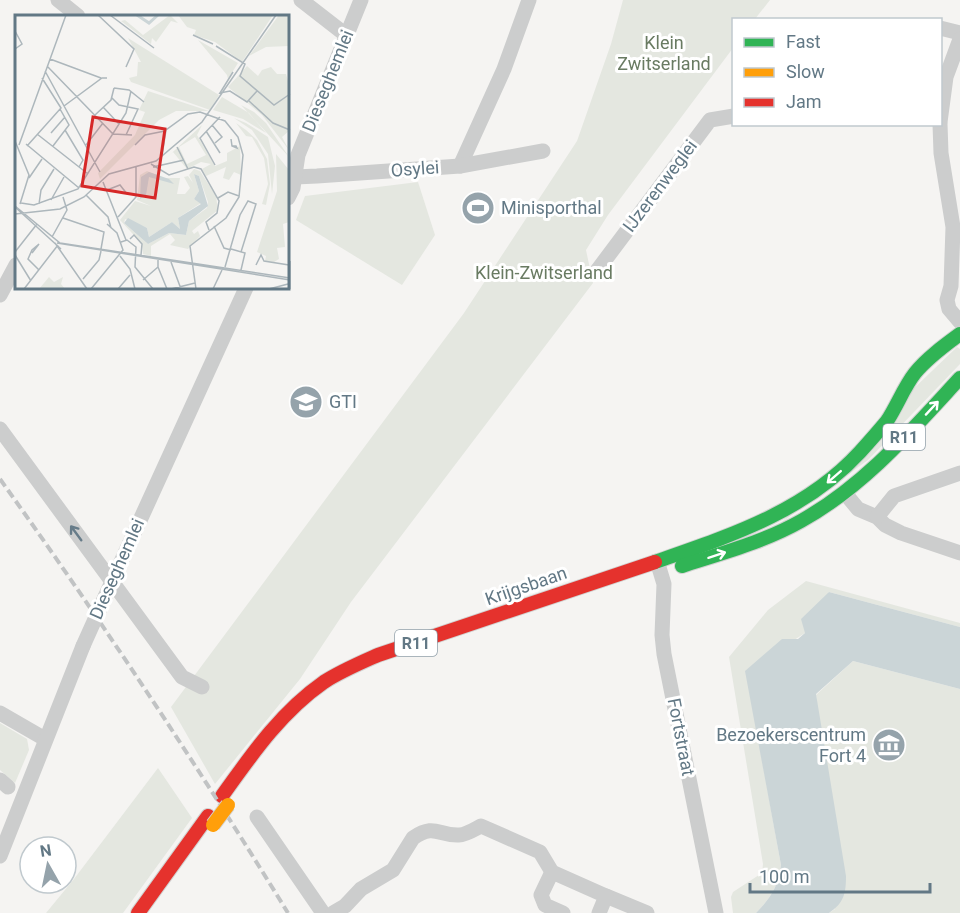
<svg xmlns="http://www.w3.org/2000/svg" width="960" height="913" font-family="Roboto,sans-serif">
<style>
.green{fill:#e4e7e0}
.water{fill:#cbd5d7}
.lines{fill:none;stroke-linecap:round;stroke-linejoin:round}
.fast-casing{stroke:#d1d2d1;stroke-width:16}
.jam-casing{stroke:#d1d2d1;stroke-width:16}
.street{stroke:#cccdcd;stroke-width:15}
.fast{stroke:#30b455;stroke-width:14}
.jam{stroke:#e5322d;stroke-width:14}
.rail{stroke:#c1c3c4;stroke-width:4;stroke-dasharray:9 4.5;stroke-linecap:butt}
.slow-bridge-casing{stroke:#d1d2d1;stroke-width:16;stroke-linecap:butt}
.street-bridge{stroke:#cccdcd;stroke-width:15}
.slow-bridge{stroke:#ff9f0a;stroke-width:14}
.oneway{stroke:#fff}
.oneway2{stroke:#677c89}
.labels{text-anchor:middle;stroke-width:6;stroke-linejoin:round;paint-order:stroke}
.shield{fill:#fff;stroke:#91a0aa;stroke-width:1.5}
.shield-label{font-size:16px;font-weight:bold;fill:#627885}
.park-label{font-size:18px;fill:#697b62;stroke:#fff}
.street-label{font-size:18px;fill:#627885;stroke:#fff}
.poi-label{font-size:18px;fill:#627885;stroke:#fff;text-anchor:start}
.inset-river{fill:none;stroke:#cbd5d7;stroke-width:3}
.inset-road{fill:none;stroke:#adb7bc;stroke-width:1.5}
.view{fill:#d62828;fill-opacity:0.15;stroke:#d62828;stroke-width:3}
.inset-edge{fill:none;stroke:#627885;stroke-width:3}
</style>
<rect width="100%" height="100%" fill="#f5f4f2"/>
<g class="green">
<polygon points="623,0 770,0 755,19 734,20 733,48 608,215 586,250 593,283 351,602 300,679 215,784 171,707 464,313 577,141 611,44"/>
<polygon points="418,182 435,235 402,285 296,220 305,196"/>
<polygon points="957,347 960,349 960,364 868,460 782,522 907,395"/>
<path d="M806,581L960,623V627L829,592L805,633L746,671L781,865C779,885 770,899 756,913H733L731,897L733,892L762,873L763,864L729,657L768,610Z"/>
<polygon points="853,661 960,689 960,913 829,913 835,909 816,695"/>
<polygon points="0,723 27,739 29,750 15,783 0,770"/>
<polygon points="158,768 192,818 123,913 46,913 74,879"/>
</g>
<path class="water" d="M829,592L960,627V689L853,661L816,694L846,876C846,893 844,903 829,913H756C770,899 779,885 781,865L745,671L782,639H798L805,633L801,619Z"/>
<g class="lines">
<g class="fast-casing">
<g id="fast">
<path d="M655,562C729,536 805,512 860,452C869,442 878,432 887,421C897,406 904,387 915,373C927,358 945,345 960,334"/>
<path d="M682,566C722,553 764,542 801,521C864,486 912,430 960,378"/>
</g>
</g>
<g class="jam-casing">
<g id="jam">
<path d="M222,796C252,754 281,712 324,682C341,671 360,663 378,655L655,562"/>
<polyline points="138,913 208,816"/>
</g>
</g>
<g class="street">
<polyline points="58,0 78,16"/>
<polyline points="301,0 346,35"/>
<polyline points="940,28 960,33"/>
<polyline points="940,122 946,77 960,39"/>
<polyline points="940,124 941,153 953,227 951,286 947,300 949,309 960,322"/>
<polyline points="460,166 504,69 529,0"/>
<polyline points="288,172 295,177 317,176 460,166 543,151"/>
<polyline points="288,198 293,188 298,155 361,0"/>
<polyline points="596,272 710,120 734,116"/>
<polyline points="0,295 16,265"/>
<polyline points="0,429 182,677 202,687"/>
<polyline points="844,492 858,509 877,517 885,525 901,533 960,553"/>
<polyline points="877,517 894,496 960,473"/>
<polyline points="657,561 664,584 662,635 664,654 716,913"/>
<polyline points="105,597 246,288"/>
<polyline points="0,713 45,739"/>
<polyline points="0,780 8,787"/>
<polyline points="257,817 323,913"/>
<polyline points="0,856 83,646"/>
<polyline points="552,872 541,895 545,905 563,913"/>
<polyline points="606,896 647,913"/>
<path d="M333,913L345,906L361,889L393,870L413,838C435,823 438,836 459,835C466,835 475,829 481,826L540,852L552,872L606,896L599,913"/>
</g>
<use href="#fast" class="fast"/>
<use href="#jam" class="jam"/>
<path class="rail" d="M0,479C101,620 197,765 288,913"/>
<g class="slow-bridge-casing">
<polyline id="slow-bridge" points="213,825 228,805"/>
</g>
<polyline class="street-bridge" points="83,646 105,597"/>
<use href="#slow-bridge" class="slow-bridge"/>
</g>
<defs><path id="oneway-shaft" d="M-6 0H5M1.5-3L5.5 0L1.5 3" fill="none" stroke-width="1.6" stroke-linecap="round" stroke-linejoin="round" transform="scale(1.5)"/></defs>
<g class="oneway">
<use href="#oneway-shaft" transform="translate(932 408) rotate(-47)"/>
<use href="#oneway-shaft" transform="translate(834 477) rotate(139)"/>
<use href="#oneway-shaft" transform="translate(717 555) rotate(-18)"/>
</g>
<use class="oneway2" href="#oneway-shaft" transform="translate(76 533) rotate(-126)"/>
<defs>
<g id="stadium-disc" transform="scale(1.725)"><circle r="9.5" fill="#95a3ab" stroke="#fff"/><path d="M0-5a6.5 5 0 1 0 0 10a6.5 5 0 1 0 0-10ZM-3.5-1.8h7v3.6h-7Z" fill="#fff"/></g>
<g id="school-disc" transform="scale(1.725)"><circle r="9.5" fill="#95a3ab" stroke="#fff"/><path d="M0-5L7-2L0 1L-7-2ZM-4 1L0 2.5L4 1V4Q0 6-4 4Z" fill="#fff"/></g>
<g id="museum-disc" transform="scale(1.725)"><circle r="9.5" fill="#95a3ab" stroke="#fff"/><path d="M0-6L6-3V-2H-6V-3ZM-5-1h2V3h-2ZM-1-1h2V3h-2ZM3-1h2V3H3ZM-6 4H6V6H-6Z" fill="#fff"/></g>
</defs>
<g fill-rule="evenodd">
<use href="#stadium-disc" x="478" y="208"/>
<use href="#school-disc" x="306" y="402"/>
<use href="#museum-disc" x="889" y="745"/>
</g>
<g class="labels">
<g class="shield">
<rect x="883" y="424" width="42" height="26" rx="4.5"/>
<rect x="395" y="630" width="42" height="26" rx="4.5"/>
</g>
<g class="shield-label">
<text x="904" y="443">R11</text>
<text x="416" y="649">R11</text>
</g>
<g class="park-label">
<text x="664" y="49">Klein<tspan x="664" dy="21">Zwitserland</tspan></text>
<text x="544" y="279">Klein-Zwitserland</text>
</g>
<g class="street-label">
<text transform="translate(328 81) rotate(-68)" y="6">Dieseghemlei</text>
<text transform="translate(415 169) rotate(-4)" y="6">Osylei</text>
<text transform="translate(660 186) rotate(-53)" y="6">IJzerenweglei</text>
<text transform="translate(117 569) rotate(-66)" y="6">Dieseghemlei</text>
<text transform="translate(526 586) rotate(-19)" y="6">Krijgsbaan</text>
<text transform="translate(681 737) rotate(79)" y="6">Fortstraat</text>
</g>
<g class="poi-label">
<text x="501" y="214">Minisporthal</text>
<text x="329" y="408">GTI</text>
<text x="866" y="741" text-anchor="end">Bezoekerscentrum<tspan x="866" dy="21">Fort 4</tspan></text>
</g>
</g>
<g transform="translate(15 15)">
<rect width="274" height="274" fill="#f5f4f2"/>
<path d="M155,0L163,8L156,6L141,27L137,23L136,29L106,6L110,5L128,20ZM163,0L218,1L258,0L227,47L200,27L179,20L181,15L172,12ZM264,0H274V31L251,32L234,41ZM113,23L204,80L195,95L116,67L114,63L122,61L123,47H126ZM183,25L223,48L213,64L212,60ZM232,51L243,61L247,55L256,52L262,59H271L273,66L274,57V116L267,122L274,135L247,100L213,72ZM133,76L194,96H161L144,105L85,164L83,158L120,120L130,97L124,95ZM207,82L234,98L251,118L228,104L198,95ZM226,90L239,97L251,108L274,142ZM219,103L231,108L253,122L260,151L257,179L253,139L237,115ZM221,108L231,115L242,125L252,144L255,169L251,190L247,189L253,169L249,143L237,122L231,121ZM187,110L182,120L200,151L212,146V138L225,131L226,160L219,157L214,165L208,163L211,152L191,161L187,154L196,149L186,147L172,154L158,137L147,147ZM180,122L191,140L172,149L164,132ZM261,139L274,155V207L268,209L270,232L262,233L264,244L259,247L250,246L251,241L242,237L262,176ZM179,154L185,156L201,181L203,195L177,216L179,219L183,216L185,221L173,234L155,230L160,225L155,219L136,231V241L128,239L127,229L105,205L120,186L136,191L122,185L125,160L132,156L149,163H165L162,179H170L175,173L169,162L173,161L178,168L174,160ZM179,159L184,161L193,187L192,193L174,206L171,220L154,218L133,229L109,208L110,204L132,213L134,222L157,207L165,214L163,203L186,188L179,184L184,176ZM34,262L39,267L48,262L46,269L50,274H24Z" fill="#e4e7e0" fill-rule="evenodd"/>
<path d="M134,157L154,164L159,169L134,162L131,180L125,184L126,162ZM179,159L184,161L193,191L174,206L171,220L154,218L133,229L109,208L113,203L132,213L134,222L157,207L165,214L163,203L186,189L179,184L184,176Z" fill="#cbd5d7"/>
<path class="inset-river" d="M122,0L134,8L143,0"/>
<path class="inset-road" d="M83,0L119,34L111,52M95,0L139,33M0,16L7,29L0,34M178,20L198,29M201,31L230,49L225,61L259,90L275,79M35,44L86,63M32,51L98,119L117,120M30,56L85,157M218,57L205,78L215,76L232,87L242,76M99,73L114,75L129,87M97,83L104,90L123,94L111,120M234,86L258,108L275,115M49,91L87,63H92M88,92L104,109M80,100L96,85L99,73M197,110L207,122L200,128M50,115L68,145L64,152M191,116L205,138M36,118L50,102M22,119L73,159M216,124L217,131L222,133L221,131H217M0,126L14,160L5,189M11,129L64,173M4,130L51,0M71,130L88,108M120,130L130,120L150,116M12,131L46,93L27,63M38,131L54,110L45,94M162,132L173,154M147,141L151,115L173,99L185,97L210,106L223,122L228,140L224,182L211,203L175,231L181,274M136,149L154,160L179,152L186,154L204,186L202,198L191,207L194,215M200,150L185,123L205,102M138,152L169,145M14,163L27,144M88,167L111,225M92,175L105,170L112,179L109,175M71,180L93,202L96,213M203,183L213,177L224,181M36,185L49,162M6,188L19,190L63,174L111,98L116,76M24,189L26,175L39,154M0,191L45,228L275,263M0,192L46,234M0,199L45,194L69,182L94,159L141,146L187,107L261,0M103,202L121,182V152M48,203L89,217L86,234M199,211L209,233L216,235M37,222L52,195L48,182M115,224L119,220L127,229L126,240M106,227L112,225L121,232L120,252L138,274M40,228L72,274M42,228L275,265M216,234L230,238L226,255M0,237L22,209M17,238L24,229L17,235L13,244L24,255M0,240L16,266M105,241L115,254L120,274M275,246V274M156,247L166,274M241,250L246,240L249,246L274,250M143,252L152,274M210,252L225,200L233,186L241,189L226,237M68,264L84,245L86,236M128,265L143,252V245M9,274L43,230M76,274L108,235L102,218L92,209M103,274L115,260M156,274L180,268M198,274L207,255M254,274L273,269"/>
<path class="view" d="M78,102L150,114L140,183L67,171Z"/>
<rect width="274" height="274" class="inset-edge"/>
</g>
<rect x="732" y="18" width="210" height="108" fill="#ffffff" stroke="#c0c9ce" stroke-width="1.5"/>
<rect x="744" y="38" width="30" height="9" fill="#30b455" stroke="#c0c9ce" stroke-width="1.5"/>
<text x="786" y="48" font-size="18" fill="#627885">Fast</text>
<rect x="744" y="68" width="30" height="9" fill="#ff9f0a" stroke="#c0c9ce" stroke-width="1.5"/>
<text x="786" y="78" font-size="18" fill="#627885">Slow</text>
<rect x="744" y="98" width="30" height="9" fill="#e5322d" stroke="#c0c9ce" stroke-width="1.5"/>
<text x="786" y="108" font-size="18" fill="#627885">Jam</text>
<g transform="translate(48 865) rotate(351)"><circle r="28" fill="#ffffff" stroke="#c0c9ce" stroke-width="1.5"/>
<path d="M0-4.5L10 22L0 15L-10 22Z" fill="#95a3ab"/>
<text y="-9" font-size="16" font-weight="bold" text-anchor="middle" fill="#627885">N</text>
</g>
<path d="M750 883v9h180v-9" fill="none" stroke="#627885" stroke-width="3"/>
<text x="759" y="883" font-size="18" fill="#627885" stroke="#ffffff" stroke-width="4.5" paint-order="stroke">100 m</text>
</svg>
